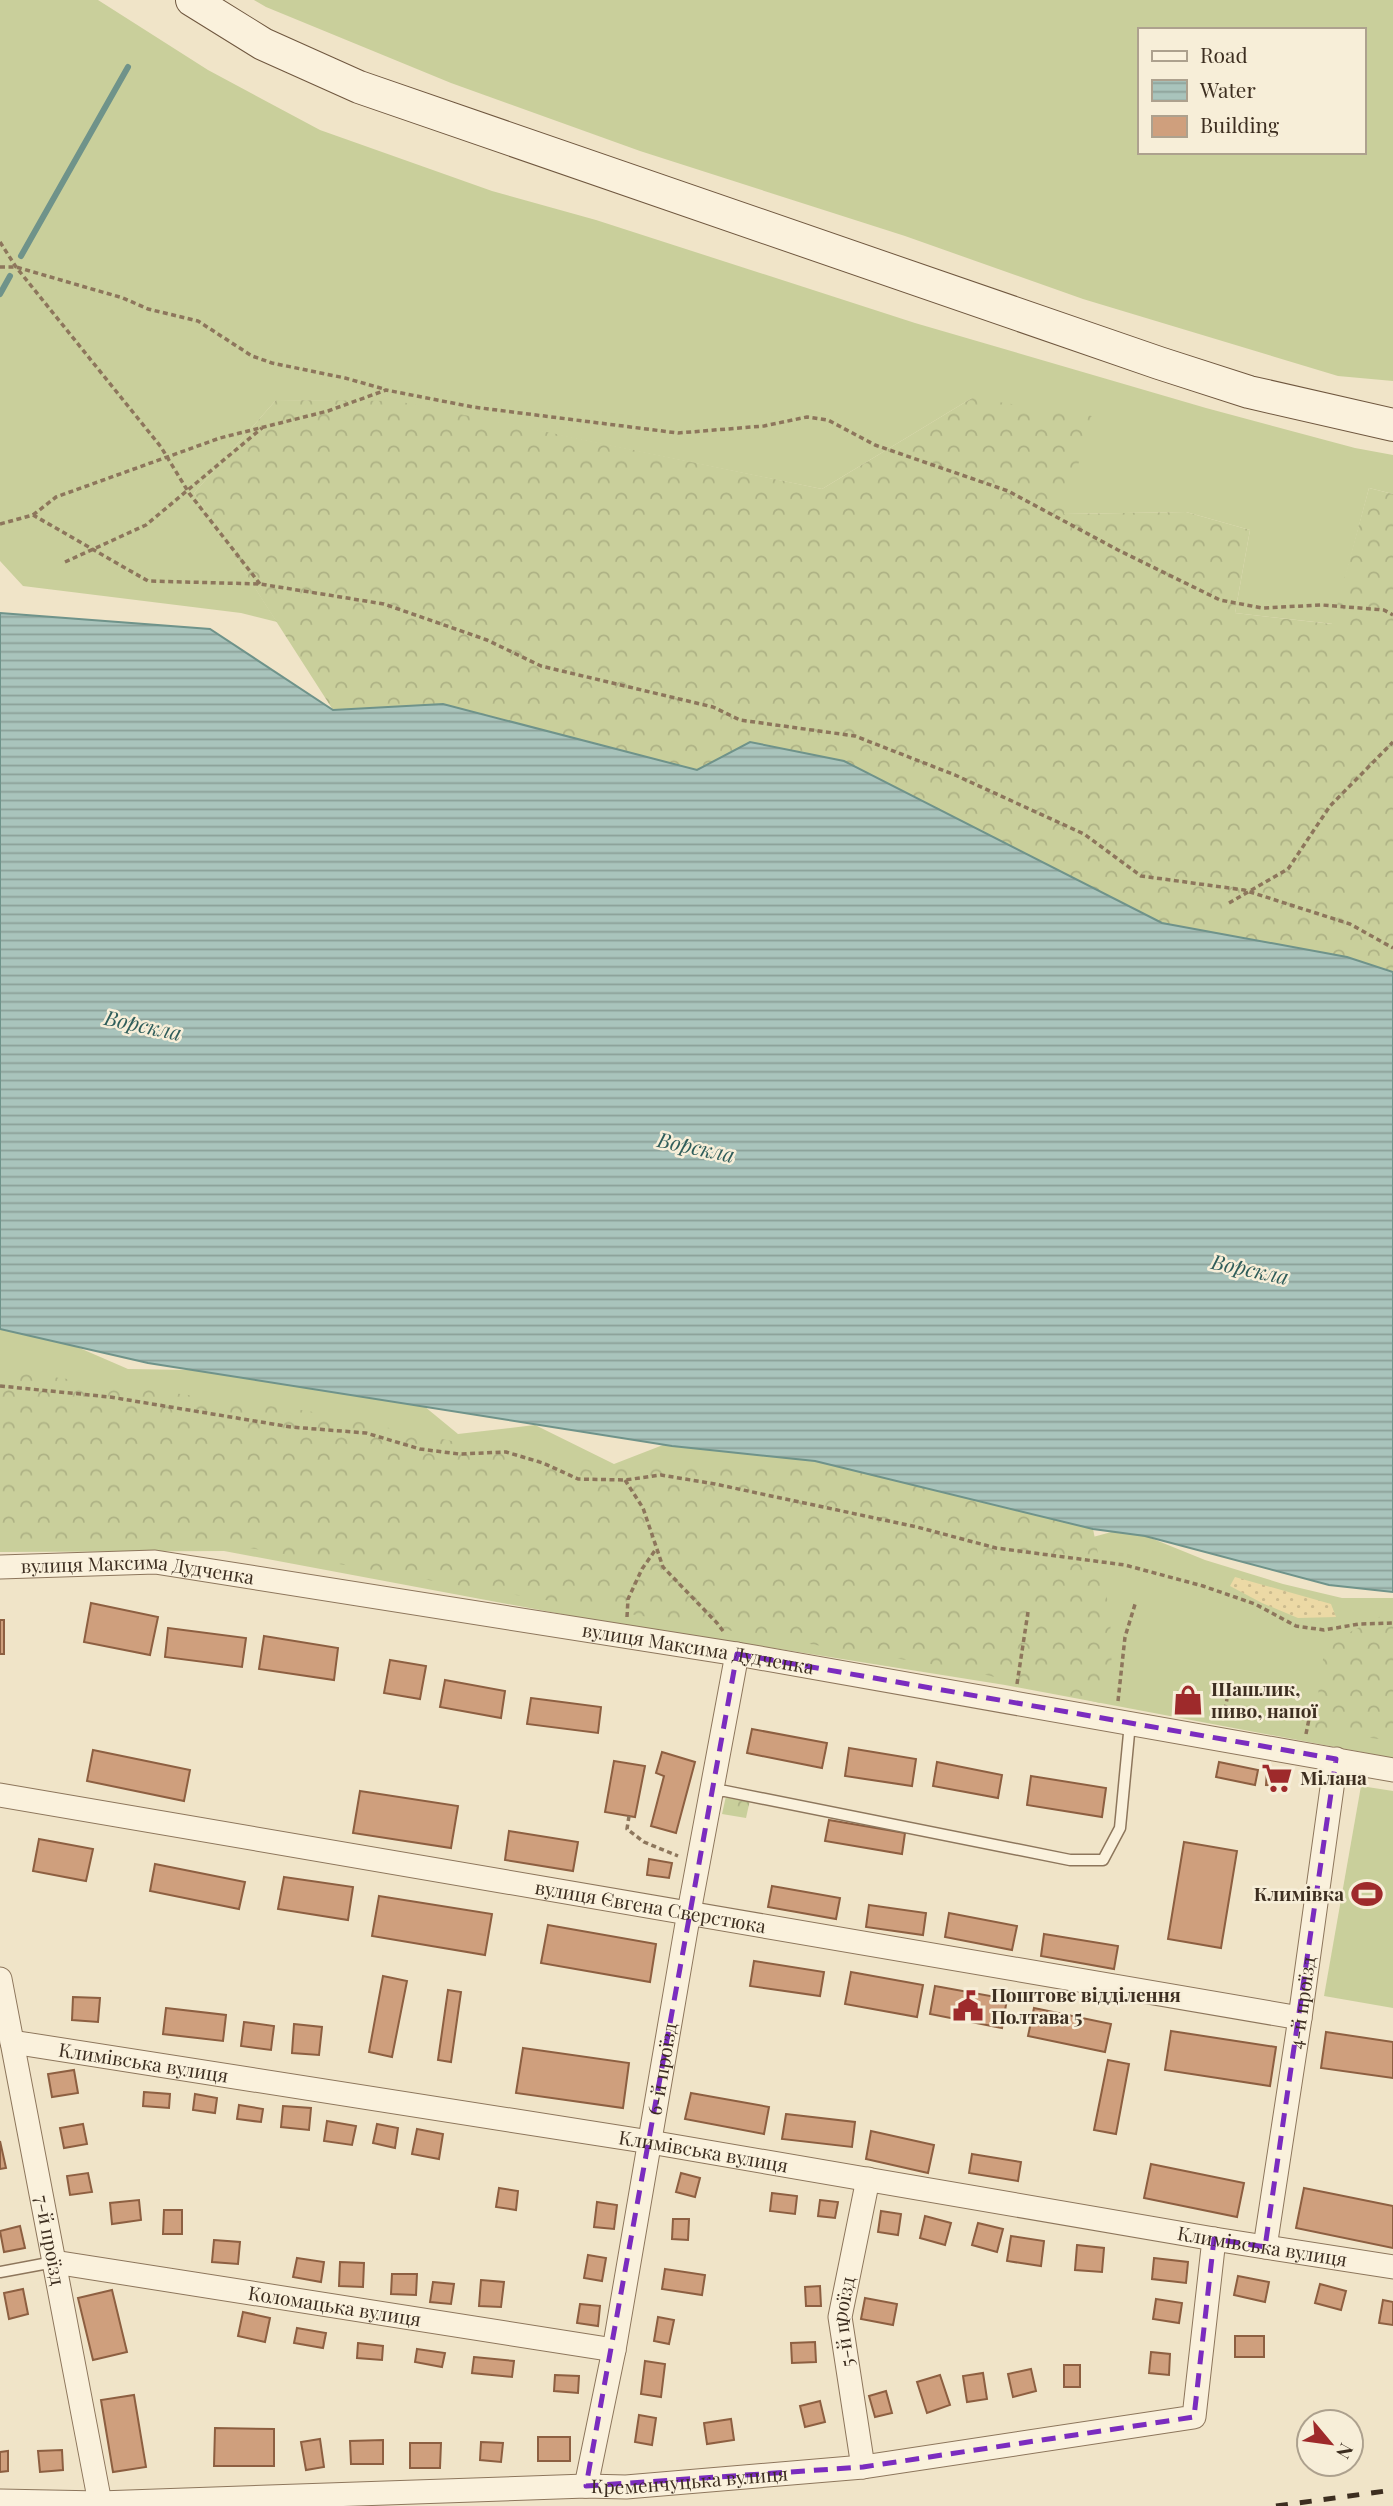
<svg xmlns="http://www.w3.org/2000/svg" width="1393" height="2506" font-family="'Playfair Display',serif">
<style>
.grass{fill:#c9cf9b;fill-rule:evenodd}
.forest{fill:url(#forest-crowns)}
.sand{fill:url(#sand-dots)}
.water{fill:url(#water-rules);stroke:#6f938a;stroke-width:2}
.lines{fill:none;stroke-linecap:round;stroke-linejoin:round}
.stream{stroke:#6f938a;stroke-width:6}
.building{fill:#cf9f7d;stroke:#8d5f41;stroke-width:2}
.service-casing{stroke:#8d765c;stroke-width:13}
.minor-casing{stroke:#8d765c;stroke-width:25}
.secondary-casing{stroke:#6f573f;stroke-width:34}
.path{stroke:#8d765c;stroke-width:3.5;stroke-dasharray:5 3.5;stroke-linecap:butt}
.service{stroke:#faf1dc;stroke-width:10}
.minor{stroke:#faf1dc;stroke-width:23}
.secondary{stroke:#faf1dc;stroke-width:32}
.rail{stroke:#3d2e20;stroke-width:5;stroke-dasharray:12 12;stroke-linecap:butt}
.marked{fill:none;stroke:#7b2cbf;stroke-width:5;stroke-dasharray:14 9;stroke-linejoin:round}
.labels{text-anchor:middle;stroke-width:5;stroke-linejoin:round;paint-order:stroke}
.street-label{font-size:19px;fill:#3d2e20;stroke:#f7eed8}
.poi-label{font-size:19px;font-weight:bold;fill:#3d2e20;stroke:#f7eed8;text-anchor:start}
.water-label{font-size:21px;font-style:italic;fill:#2f5d5a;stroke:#f7eed8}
</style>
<defs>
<pattern id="forest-crowns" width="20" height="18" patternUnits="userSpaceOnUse" patternTransform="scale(1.75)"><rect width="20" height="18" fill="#c9cf9b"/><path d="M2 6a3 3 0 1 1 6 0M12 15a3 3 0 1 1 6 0" fill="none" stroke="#aeb285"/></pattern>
<pattern id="sand-dots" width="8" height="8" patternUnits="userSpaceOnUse" patternTransform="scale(1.75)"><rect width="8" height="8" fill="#ecd9a5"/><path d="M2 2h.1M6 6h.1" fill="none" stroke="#cbbb8e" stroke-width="1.8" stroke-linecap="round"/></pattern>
<pattern id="water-rules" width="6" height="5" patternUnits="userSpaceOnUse" patternTransform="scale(1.75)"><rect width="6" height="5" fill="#a9c4bc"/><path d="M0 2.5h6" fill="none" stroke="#8ba098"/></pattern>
</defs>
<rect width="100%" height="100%" fill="#f0e4c8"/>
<g class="grass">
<polygon points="0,0 98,0 208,70 320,130 492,191 596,220 915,323 1206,408 1355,448 1393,455 1393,494 1369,488 1333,624 1235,613 1250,530 1186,512 1064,514 972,398 822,489 397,402 276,400 194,493 277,622 241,613 23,586 0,561"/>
<path d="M254,0H1393V381L1338,376L1083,299L905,236L640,151L451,83L266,7ZM1139,30H1363V152H1139Z"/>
<polygon points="0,1323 31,1327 128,1369 254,1371 413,1397 458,1434 535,1425 614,1464 663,1445 714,1447 815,1461 1052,1516 1093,1537 1126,1528 1205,1560 1283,1584 1342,1598 1393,1598 1393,1758 1005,1685 572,1616 224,1551 0,1552"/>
<polygon points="1361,1786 1393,1791 1393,2008 1324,1996"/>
</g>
<g class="forest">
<polygon points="972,398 1092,416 1064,514 1186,512 1250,530 1235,613 1332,624 1369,488 1393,494 1393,972 1347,957 1162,923 844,761 750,742 697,770 443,704 333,710 194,493 276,400 397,401 822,489"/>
<polygon points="0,1370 308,1411 590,1470 815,1461 1093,1529 1110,1613 1112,1674 1100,1703 966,1670 462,1586 199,1539 0,1541"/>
<polygon points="1393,1610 1393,1741 1313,1730 1325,1645"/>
<polygon points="726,1796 750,1800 746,1818 722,1814"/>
</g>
<polygon class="sand" points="1235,1577 1331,1604 1336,1617 1298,1618 1262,1603 1230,1586"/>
<polygon class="water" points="0,613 210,629 333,710 443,704 697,770 750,742 844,761 1162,923 1347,957 1393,972 1393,1592 1329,1585 1145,1536 1093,1529 815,1461 672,1446 148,1363 0,1329"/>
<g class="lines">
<g class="stream">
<polyline points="21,256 128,67"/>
<polyline points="0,294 10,276"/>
</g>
</g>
<g class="building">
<polygon points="91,1603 158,1617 150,1655 84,1642"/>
<rect x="0" y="1620" width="4" height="34"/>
<polygon points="168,1628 246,1638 242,1667 165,1657"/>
<polygon points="264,1636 338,1648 334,1680 259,1669"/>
<polygon points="390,1660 426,1666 420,1699 384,1693"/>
<polygon points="445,1680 505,1691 501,1718 440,1707"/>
<polygon points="1178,1692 1200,1695 1198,1709 1176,1706"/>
<polygon points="531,1698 601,1707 598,1733 527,1724"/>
<polygon points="752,1729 827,1743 822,1768 747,1753"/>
<polygon points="849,1748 916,1759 912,1786 845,1776"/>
<polygon points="93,1750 190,1770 184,1801 87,1781"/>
<polygon points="662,1752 695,1762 676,1833 651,1826 664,1776 656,1773"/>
<polygon points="614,1761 645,1766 635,1817 605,1812"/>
<polygon points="937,1762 1002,1775 998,1798 933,1786"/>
<polygon points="1219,1762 1258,1770 1255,1785 1216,1777"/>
<polygon points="1267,1771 1288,1773 1287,1786 1266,1785"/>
<polygon points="1031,1776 1106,1788 1102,1817 1027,1805"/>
<polygon points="360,1791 458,1806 451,1848 353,1833"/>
<polygon points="829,1820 905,1833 902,1854 825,1841"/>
<polygon points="509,1831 578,1842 573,1871 505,1860"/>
<polygon points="39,1839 93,1849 86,1881 33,1871"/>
<polygon points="1184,1842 1237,1851 1221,1948 1168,1939"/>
<polygon points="649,1859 672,1863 669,1878 647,1875"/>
<polygon points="155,1864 245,1882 239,1909 150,1891"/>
<polygon points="284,1877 353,1887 348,1920 278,1909"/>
<polygon points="772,1886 840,1898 836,1919 768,1907"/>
<polygon points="379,1896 492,1914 485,1955 372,1936"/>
<polygon points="869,1905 926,1913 923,1935 866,1927"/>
<polygon points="949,1913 1017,1926 1012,1950 945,1937"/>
<polygon points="548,1925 656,1944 650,1982 541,1963"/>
<polygon points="1044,1934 1118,1946 1114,1969 1041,1956"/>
<polygon points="754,1961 824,1972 820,1996 750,1986"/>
<polygon points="851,1972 923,1985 917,2017 845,2004"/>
<polygon points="383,1976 407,1981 392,2057 369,2052"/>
<polygon points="935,1986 1007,1999 1002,2028 930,2014"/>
<polygon points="448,1990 461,1992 451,2062 438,2060"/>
<polygon points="73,1997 100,1998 98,2022 72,2020"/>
<polygon points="166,2008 226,2015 223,2041 163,2034"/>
<polygon points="1034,2008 1111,2024 1105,2052 1028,2036"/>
<polygon points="244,2022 274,2026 271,2050 241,2046"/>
<polygon points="294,2024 322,2027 319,2055 292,2053"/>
<polygon points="1171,2031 1276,2047 1270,2086 1165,2070"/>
<polygon points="1326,2032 1393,2042 1393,2078 1321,2068"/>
<polygon points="523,2048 629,2063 623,2108 516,2093"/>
<polygon points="1108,2060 1129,2064 1116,2134 1094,2130"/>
<polygon points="74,2070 78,2093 52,2097 48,2074"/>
<polygon points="144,2092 170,2094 169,2108 143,2106"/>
<polygon points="691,2093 769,2107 764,2134 685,2119"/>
<polygon points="195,2094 217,2098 215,2113 193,2110"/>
<polygon points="239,2105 263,2109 261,2122 237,2119"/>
<polygon points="283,2106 311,2108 309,2130 281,2127"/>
<polygon points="786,2114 855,2122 852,2147 782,2139"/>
<polygon points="327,2121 356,2126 352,2145 324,2141"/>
<polygon points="83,2124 87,2144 64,2148 60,2128"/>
<polygon points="377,2124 398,2128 395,2148 373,2143"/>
<polygon points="417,2129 443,2134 439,2159 412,2154"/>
<polygon points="871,2131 934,2145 928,2173 866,2159"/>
<polygon points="0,2141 6,2168 0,2169"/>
<polygon points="972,2154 1021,2162 1018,2181 969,2173"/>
<polygon points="1151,2164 1244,2183 1237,2217 1144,2198"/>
<polygon points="88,2173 92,2192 70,2195 67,2176"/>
<polygon points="681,2173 700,2178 695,2197 676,2192"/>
<polygon points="499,2188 518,2191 516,2210 496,2207"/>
<polygon points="1304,2188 1393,2206 1393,2248 1296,2228"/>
<polygon points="772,2193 797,2196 795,2214 770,2211"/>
<polygon points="139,2200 141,2220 112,2224 110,2203"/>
<polygon points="820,2200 838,2202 835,2218 818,2216"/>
<polygon points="597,2202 617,2205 614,2229 594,2227"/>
<polygon points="164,2210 182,2210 182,2234 163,2234"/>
<polygon points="881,2211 901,2214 898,2235 878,2232"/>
<polygon points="925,2216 951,2223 945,2245 920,2238"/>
<polygon points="673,2219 689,2219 688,2240 672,2239"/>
<polygon points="978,2223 1003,2229 997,2252 972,2245"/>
<polygon points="20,2226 25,2248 4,2252 0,2231"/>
<polygon points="1011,2236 1044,2241 1041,2266 1007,2261"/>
<polygon points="214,2240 240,2242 238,2264 212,2262"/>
<polygon points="1077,2245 1104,2248 1102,2272 1075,2270"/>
<polygon points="588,2255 606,2258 602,2281 584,2278"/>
<polygon points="297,2258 324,2262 321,2282 293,2277"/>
<polygon points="1154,2258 1188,2262 1186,2283 1152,2279"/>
<polygon points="340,2262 364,2263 363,2287 339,2286"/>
<polygon points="665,2269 705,2275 702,2295 662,2289"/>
<polygon points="392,2274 417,2274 416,2295 391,2294"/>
<polygon points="1238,2276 1269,2282 1265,2302 1234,2295"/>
<polygon points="481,2280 504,2282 501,2307 479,2306"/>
<polygon points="433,2282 454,2284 451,2304 430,2302"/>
<polygon points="1320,2284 1346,2291 1341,2310 1315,2303"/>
<polygon points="820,2286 821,2306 806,2306 805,2287"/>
<polygon points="23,2289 28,2314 9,2319 4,2293"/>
<polygon points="112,2290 127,2352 93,2360 78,2298"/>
<polygon points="865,2298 897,2304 893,2325 861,2319"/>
<polygon points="1156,2299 1182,2303 1179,2323 1153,2319"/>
<polygon points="1383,2300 1393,2302 1393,2325 1379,2323"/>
<polygon points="580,2304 600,2306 598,2326 577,2323"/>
<polygon points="243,2312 270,2318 265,2342 238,2336"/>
<polygon points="658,2317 674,2320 669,2344 654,2341"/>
<polygon points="297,2328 326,2333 323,2348 294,2343"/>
<rect x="1235" y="2336" width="29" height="21"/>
<polygon points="815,2342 816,2362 792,2363 791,2343"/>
<polygon points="358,2343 383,2346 382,2360 357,2358"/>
<polygon points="417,2349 445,2353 442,2367 415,2362"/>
<polygon points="1151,2352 1170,2354 1169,2375 1149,2373"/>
<polygon points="474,2357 514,2361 512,2377 472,2373"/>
<polygon points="645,2361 665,2364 661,2397 641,2394"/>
<rect x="1064" y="2365" width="16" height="22"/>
<polygon points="1031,2369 1036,2391 1013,2397 1008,2374"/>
<polygon points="983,2373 987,2399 967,2402 963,2376"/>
<polygon points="555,2375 579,2376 578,2393 554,2391"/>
<polygon points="940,2375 950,2405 927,2413 917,2382"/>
<polygon points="886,2391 892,2413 875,2417 869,2396"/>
<polygon points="134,2395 146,2467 113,2472 101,2400"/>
<polygon points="820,2401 825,2422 805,2427 800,2406"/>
<polygon points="639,2415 656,2418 652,2445 635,2442"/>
<polygon points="731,2419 734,2440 707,2444 704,2423"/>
<polygon points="215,2428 274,2429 274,2466 214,2466"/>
<rect x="538" y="2437" width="32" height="24"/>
<polygon points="320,2439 324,2467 306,2470 301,2442"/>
<polygon points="383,2440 383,2464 351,2464 350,2441"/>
<polygon points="481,2442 503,2443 501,2462 480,2460"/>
<polygon points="410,2443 441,2443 440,2468 410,2468"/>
<polygon points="62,2450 63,2470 40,2472 38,2451"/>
<polygon points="8,2451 8,2471 0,2472 0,2452"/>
</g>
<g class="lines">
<g class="service-casing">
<g id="service">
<polyline points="711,1791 725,1791 1070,1860 1103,1860 1120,1828 1130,1723"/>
<polyline points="0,2272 54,2262"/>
</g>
</g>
<g class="minor-casing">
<g id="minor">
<path id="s1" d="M0,1567L155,1562L737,1654L1393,1770"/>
<path id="s2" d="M0,1795L1300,2018"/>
<path id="s3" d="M0,1979L100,2503"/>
<path id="s4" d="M12,2042L650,2142L1214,2239L1393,2267"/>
<path id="s5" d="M1265,2247L1300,2018L1336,1759"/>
<path id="s6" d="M54,2262L614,2350"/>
<path id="s7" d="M863,2467L840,2317L868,2179"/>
<path id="s8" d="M586,2486L614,2350L689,1912L737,1654"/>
<path id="s9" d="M0,2501L100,2503L586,2486L626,2487L863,2467L1194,2417L1214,2239"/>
</g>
</g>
<g class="secondary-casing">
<polyline id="secondary" points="192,0 263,44 359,87 1159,363 1249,392 1393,425"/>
</g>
<g class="path">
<polyline points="0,242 16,267 161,447 189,493 260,584"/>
<polyline points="0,267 16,267 123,298 148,309 198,321 252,356 272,363 345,378 384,389"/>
<polyline points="33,515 56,497 220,438 328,411 386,390 473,407 678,433 764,426 807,417 828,420 875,445 1008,491 1118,550 1220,600 1262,608 1322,605 1384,610 1393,615"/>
<polyline points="0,524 33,515 148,581 260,584 384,604 487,640 541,666 713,707 740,720 855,736 955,775 1084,834 1141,876 1244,890 1350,924 1393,948"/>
<polyline points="65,562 146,525 262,428"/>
<polyline points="1229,903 1288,869 1330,806 1393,742"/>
<polyline points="0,1386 110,1397 291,1427 366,1433 420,1449 459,1454 506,1452 543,1463 578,1479 625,1480 661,1475 715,1484 917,1527 996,1548 1125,1565 1203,1586 1255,1604 1296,1626 1324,1630 1359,1624 1393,1623"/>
<polyline points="625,1480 643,1508 663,1567 717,1623 723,1631"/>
<polyline points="627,1617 628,1599 642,1569 656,1549"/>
<polyline points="1017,1684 1028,1612"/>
<polyline points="1118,1701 1125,1637 1136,1601"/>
<polyline points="1223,1718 1227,1699"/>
<polyline points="1306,1734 1309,1719"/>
<polyline points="629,1816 627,1829 644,1842 678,1856"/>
</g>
<use href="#service" class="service"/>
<use href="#minor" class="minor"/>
<use href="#secondary" class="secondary"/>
<polyline class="rail" points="1276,2506 1393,2490"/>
</g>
<path class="marked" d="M737,1654L1336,1759L1265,2247L1214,2239L1194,2417L863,2467L586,2486Z"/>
<defs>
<g id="shop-bare" transform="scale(2.415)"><path d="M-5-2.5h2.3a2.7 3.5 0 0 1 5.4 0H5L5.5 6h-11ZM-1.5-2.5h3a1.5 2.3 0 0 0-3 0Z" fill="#9e2a2b" stroke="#f7eed8" stroke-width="2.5" paint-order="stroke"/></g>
<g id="supermarket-bare" transform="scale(2.415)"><path d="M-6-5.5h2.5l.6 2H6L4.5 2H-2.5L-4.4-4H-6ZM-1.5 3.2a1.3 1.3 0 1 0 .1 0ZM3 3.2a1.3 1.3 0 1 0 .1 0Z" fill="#9e2a2b" stroke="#f7eed8" stroke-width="2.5" paint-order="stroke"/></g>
<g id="stadium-bare" transform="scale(2.415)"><path d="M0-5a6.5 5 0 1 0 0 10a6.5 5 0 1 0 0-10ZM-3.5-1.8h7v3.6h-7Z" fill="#9e2a2b" stroke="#f7eed8" stroke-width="2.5" paint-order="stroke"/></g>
<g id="civic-bare" transform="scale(2.415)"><path d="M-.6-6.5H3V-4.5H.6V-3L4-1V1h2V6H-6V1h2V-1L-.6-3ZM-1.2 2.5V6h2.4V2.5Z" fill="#9e2a2b" stroke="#f7eed8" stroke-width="2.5" paint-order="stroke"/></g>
</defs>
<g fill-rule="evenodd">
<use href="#shop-bare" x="1188" y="1700"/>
<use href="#supermarket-bare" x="1277" y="1778"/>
<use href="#stadium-bare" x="1367" y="1894"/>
<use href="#civic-bare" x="968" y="2006"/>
</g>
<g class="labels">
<g class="street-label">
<text dy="7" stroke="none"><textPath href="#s1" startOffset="138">вулиця Максима Дудченка</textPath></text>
<text dy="7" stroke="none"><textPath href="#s1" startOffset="705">вулиця Максима Дудченка</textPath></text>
<text dy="7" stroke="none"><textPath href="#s2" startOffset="660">вулиця Євгена Сверстюка</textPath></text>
<text dy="7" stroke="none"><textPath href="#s5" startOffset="247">4-й проїзд</textPath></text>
<text dy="7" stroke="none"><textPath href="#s4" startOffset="133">Климівська вулиця</textPath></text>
<text dy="7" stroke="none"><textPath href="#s8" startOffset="424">6-й проїзд</textPath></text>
<text dy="7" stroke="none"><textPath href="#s4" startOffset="700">Климівська вулиця</textPath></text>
<text dy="7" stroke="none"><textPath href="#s3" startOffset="266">7-й проїзд</textPath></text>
<text dy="7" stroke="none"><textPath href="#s4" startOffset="1267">Климівська вулиця</textPath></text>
<text dy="7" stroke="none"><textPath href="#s6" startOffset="284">Коломацька вулиця</textPath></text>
<text dy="7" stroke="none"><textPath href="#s7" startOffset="147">5-й проїзд</textPath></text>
<text dy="7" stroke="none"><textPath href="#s9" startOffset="690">Кременчуцька вулиця</textPath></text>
</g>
<g class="poi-label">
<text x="1211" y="1696">Шашлик,<tspan x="1211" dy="22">пиво, напої</tspan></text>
<text x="1300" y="1785">Мілана</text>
<text x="1344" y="1901" text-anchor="end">Климівка</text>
<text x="991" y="2002">Поштове відділення<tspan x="991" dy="22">Полтава 5</tspan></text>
</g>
<g class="water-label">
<text transform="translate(143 1026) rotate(12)" y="7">Ворскла</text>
<text transform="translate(696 1148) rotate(12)" y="7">Ворскла</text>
<text transform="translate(1250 1270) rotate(12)" y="7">Ворскла</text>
</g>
</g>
<rect x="1138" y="28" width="228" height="126" fill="#f7eed8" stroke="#ada18e" stroke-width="2"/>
<rect x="1152" y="51" width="35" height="10" fill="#faf1dc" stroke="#ada18e" stroke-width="2"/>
<text x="1200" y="63" font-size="21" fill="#3d2e20">Road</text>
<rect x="1152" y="80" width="35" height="21" fill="url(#water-rules)" stroke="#ada18e" stroke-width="2"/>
<text x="1200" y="98" font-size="21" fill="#3d2e20">Water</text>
<rect x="1152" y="116" width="35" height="21" fill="#cf9f7d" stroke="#ada18e" stroke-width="2"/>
<text x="1200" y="133" font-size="21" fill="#3d2e20">Building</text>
<g transform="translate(1330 2443) rotate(119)"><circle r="33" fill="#f7eed8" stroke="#ada18e" stroke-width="2"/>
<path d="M0-5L12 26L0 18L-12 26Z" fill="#9e2a2b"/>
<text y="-10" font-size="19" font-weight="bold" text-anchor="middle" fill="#3d2e20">N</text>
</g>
</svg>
